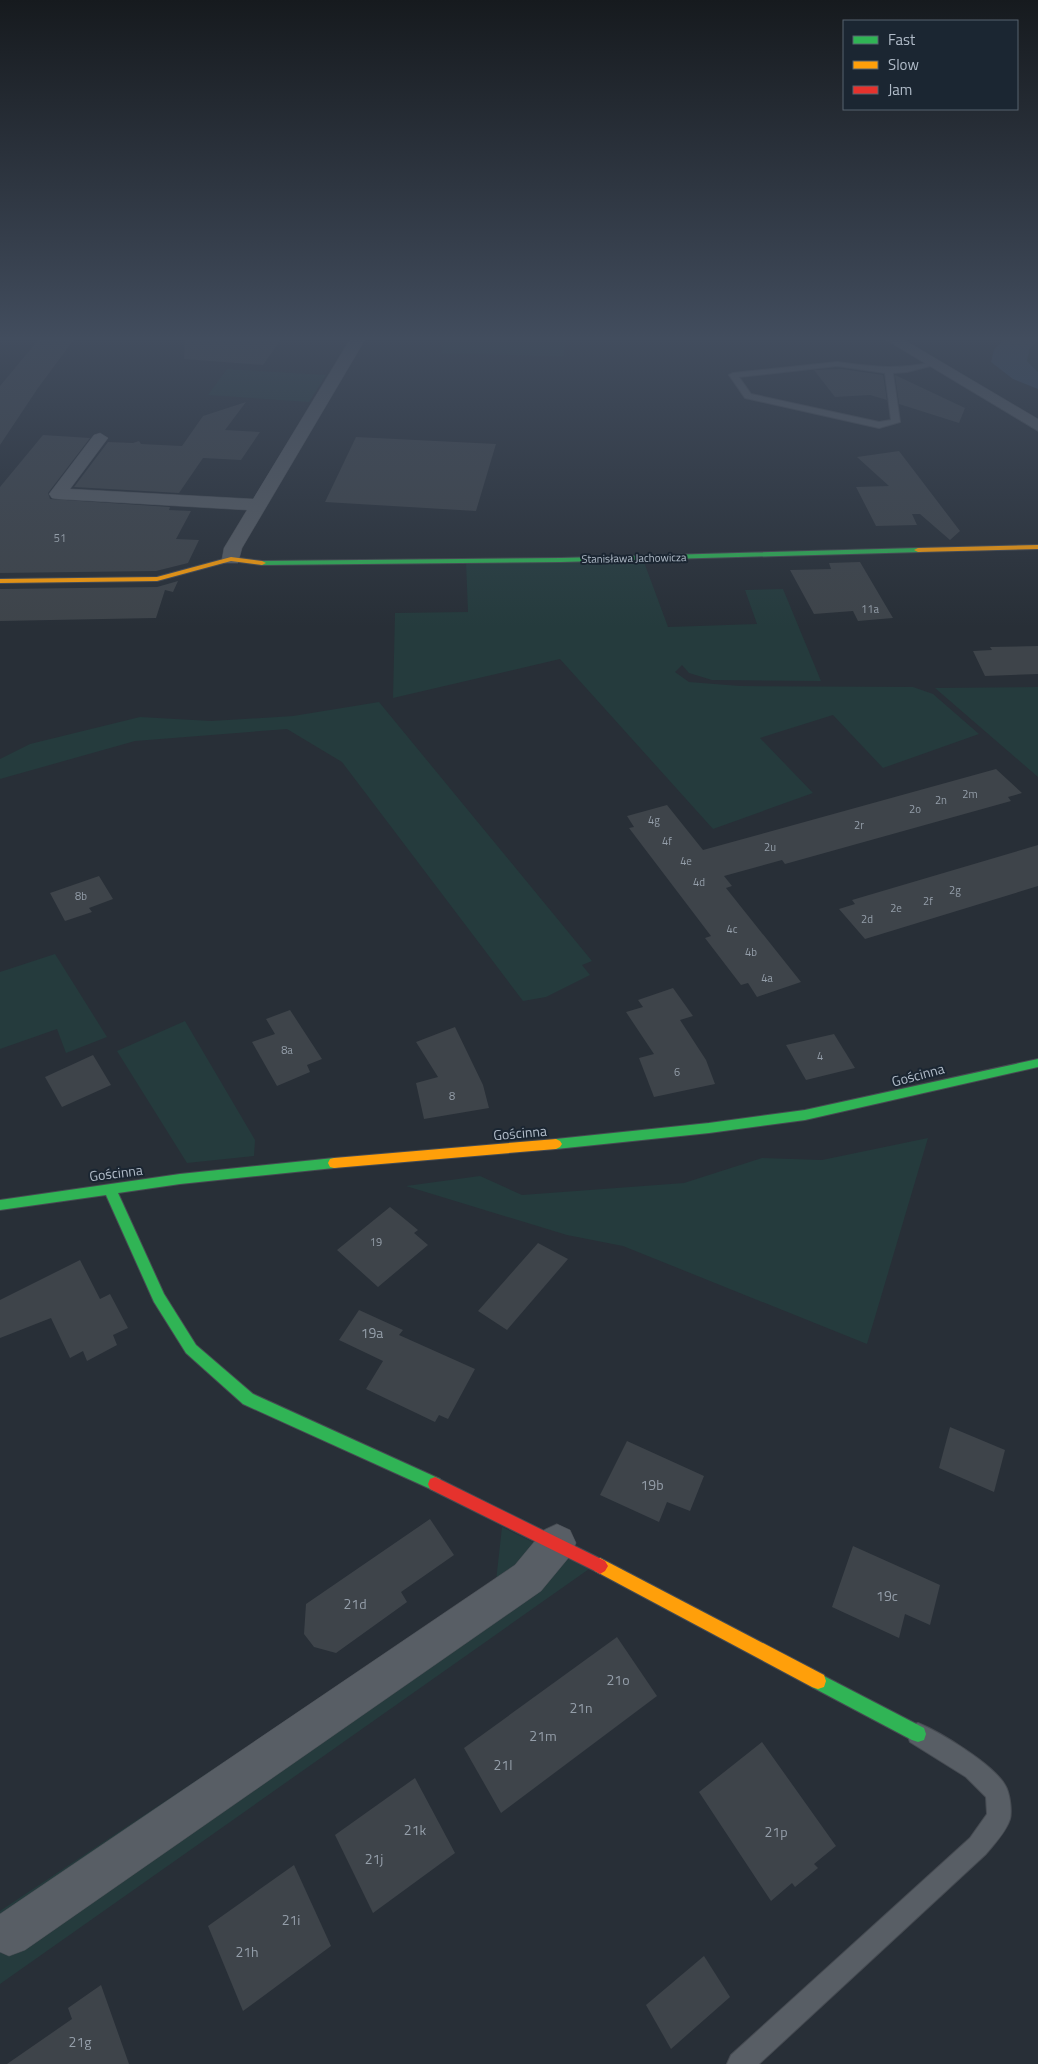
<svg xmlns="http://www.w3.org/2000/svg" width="1038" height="2064" font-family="'Titillium Web',sans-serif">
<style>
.green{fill:#253b3d}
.water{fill:#344961}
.building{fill:#3e444a}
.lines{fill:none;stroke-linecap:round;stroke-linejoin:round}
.lane-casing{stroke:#464b52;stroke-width:2}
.street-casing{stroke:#464b52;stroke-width:1}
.fast-casing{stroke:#464b52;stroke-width:2}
.slow-casing{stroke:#464b52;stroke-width:2}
.jam-casing{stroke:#464b52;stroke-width:2}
.lane{fill:#585e65;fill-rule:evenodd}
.street{fill:#585e65;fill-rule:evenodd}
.fast{fill:#30b455;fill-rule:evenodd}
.slow{fill:#ff9f0a;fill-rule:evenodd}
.jam{fill:#e5322d;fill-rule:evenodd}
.labels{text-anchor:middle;stroke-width:4;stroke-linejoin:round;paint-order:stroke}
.number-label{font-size:11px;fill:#949ea9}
.far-street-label{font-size:11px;fill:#b1bcc9;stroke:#1b2632}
.street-label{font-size:14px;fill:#b1bcc9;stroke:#1b2632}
.near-number-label{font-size:14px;fill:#949ea9}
</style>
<rect width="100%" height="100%" fill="#282f37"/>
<g class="green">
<polygon points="444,338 565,338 564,356 441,354"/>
<polygon points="1038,341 1038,372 1027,361 1030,348"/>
<polygon points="227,369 326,375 309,402 208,395"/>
<polygon points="466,562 644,562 668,627 757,624 745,590 783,589 821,681 712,680 689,673 682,665 675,672 689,682 740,686 913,687 933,694 979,734 883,768 833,715 760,738 813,793 713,829 560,659 393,698 395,613 468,612"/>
<polygon points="1038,687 1038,777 935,688"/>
<polygon points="379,702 592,961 582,965 590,975 546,997 523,1001 342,762 287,729 135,741 0,779 0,759 30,744 140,717 211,721 293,716"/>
<polygon points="55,954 107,1037 66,1053 57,1029 0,1049 0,972"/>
<polygon points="185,1021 255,1140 254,1156 187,1163 117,1051"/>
<polygon points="928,1138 867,1344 623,1246 567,1235 406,1186 480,1176 522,1195 684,1183 762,1158 822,1160"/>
<polygon points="502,1527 589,1569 0,1984 0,1911 496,1581"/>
</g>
<polygon class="water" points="1005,338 1038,338 1038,341 1030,348 1027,361 1038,372 1038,389 1013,379 991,362 994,350"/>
<g class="building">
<polygon points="40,338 75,338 38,388 0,445 0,386"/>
<polygon points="185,338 282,338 263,365 184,359"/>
<polygon points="842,369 883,375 887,400 870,395 835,397 814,370"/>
<polygon points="895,375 965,408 959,423 899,404"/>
<polygon points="246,402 225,430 260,432 241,460 203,458 179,493 74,487 108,442 133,443 139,441 141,444 182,446 203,416"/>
<polygon points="43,435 90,438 48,493 50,499 170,507 169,510 191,511 176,539 199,540 188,563 156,571 0,573 0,487"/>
<polygon points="356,437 496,444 476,511 325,502"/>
<polygon points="899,451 960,531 950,540 920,514 912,514 917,525 876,526 856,487 889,486 857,457"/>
<polygon points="860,562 893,618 858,621 853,611 814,614 790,570 831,569 829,563"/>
<polygon points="178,581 173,592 165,590 156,618 0,621 0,589 157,587"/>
<polygon points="1038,646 1038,674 985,676 973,651 992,650 990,647"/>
<polygon points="996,769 1022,793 1008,797 1011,801 785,864 782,860 724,876 732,886 726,888 801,982 757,997 748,983 741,985 705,938 711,936 629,828 634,827 627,816 667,805 703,850"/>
<polygon points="1038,845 1038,886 865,939 839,909 855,904 852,900"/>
<polygon points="99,876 113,899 89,908 92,912 65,921 50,893"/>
<polygon points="673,988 693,1016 680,1020 706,1060 715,1084 654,1097 639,1058 654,1054 626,1012 643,1007 638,1000"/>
<polygon points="290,1010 322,1059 307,1065 310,1072 277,1086 252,1042 275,1034 266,1019"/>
<polygon points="455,1027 483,1085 489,1108 424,1119 416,1083 438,1077 416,1042"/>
<polygon points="834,1034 855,1068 806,1080 786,1045"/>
<polygon points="93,1055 111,1085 62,1107 45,1077"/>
<polygon points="390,1207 418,1230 414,1233 428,1245 378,1287 337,1250"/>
<polygon points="538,1243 568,1259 507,1330 478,1311"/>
<polygon points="80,1260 100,1299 110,1294 128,1328 113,1335 117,1345 87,1361 83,1351 70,1358 51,1318 0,1338 0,1300"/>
<polygon points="359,1310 403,1330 399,1335 475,1369 448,1419 439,1415 435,1422 366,1389 383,1361 339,1340"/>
<polygon points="950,1427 1005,1450 994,1492 939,1468"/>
<polygon points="627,1441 704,1476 690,1511 667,1502 659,1522 600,1495"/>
<polygon points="430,1519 454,1555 401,1592 407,1602 336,1653 314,1647 304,1634 306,1604"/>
<polygon points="853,1546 940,1585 930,1625 905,1614 899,1638 832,1607"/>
<polygon points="617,1637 657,1696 501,1813 464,1748"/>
<polygon points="762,1742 836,1846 814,1864 818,1868 795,1887 792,1883 771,1901 699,1792"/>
<polygon points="415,1778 455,1853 373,1913 335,1835"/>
<polygon points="294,1865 331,1946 243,2011 208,1926"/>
<polygon points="704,1956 730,1997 671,2049 646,2005"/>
<polygon points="101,1985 129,2064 7,2064 72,2019 68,2008"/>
</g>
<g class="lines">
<g class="lane-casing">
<g id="lane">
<path d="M837,362C875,367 896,370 934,362L938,364L907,372L893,373L900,422L879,428L745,398L729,375L733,373ZM837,366L885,373L891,420L879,422L751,394L739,377Z"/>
<path d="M918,1723C940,1732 993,1764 1005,1785C1010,1793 1012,1811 1010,1819C1006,1832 994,1844 986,1854L759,2064H727L731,2055L970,1838L987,1814L986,1797L966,1777L910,1742L907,1734L910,1726Z"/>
</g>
</g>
<g class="street-casing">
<g id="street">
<polygon points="351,338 366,338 242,548 238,563 224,563 222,559 224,548 247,510 58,499 52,498 49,494 94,435 100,433 108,438 70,489 253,499"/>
<polygon points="883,338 901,338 1038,419 1038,431"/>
<polygon points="557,1524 570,1530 576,1543 570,1556 541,1591 25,1950 9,1956 0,1952 0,1914 515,1565 544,1530"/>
</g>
</g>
<g class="fast-casing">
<g id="fast">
<polygon points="918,548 921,548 921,552 561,562 262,565 258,563 262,561 561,558"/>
<polygon points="1038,1059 1038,1067 805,1120 709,1133 556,1149 552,1147 550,1144 552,1141 556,1139 709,1123 805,1110"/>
<polygon points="334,1158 338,1159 340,1163 338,1167 334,1168 180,1184 118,1193 164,1294 196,1345 253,1394 440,1479 442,1484 440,1489 435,1491 243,1404 186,1353 154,1302 106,1195 0,1210 0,1200 180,1174"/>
<polygon points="818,1673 924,1728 926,1734 924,1740 918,1742 912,1740 812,1687 810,1681 812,1675"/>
</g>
</g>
<g class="slow-casing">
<g id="slow">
<polygon points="1038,545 1038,549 918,552 914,550 918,548"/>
<polygon points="231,557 262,561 266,563 262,565 231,561 157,581 0,583 0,579 157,577"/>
<polygon points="556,1139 560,1141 562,1144 560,1147 556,1149 334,1168 330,1167 328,1163 330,1159 334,1158"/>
<polygon points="600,1558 824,1675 826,1681 824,1687 818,1689 812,1687 595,1571 592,1566 595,1561"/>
</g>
</g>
<g class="jam-casing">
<polygon id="jam" points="435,1477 605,1561 608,1566 605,1571 600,1574 595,1571 430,1489 428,1484 430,1479"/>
</g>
<use href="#lane" class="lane"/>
<use href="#street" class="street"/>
<use href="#fast" class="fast"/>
<use href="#slow" class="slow"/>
<use href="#jam" class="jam"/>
</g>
<linearGradient id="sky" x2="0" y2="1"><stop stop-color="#161a1e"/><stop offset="0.54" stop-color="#424d5e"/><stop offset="1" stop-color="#424d5e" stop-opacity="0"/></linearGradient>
<rect width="1038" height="627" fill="url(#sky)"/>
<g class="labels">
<g class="number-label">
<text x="60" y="542">51</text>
<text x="870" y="613">11a</text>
<text x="970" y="798">2m</text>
<text x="941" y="804">2n</text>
<text x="915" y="813">2o</text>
<text x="654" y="824">4g</text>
<text x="859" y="829">2r</text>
<text x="667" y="845">4f</text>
<text x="770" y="851">2u</text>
<text x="686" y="865">4e</text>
<text x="699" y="886">4d</text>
<text x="955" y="894">2g</text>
<text x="81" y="900">8b</text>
<text x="928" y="905">2f</text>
<text x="896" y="912">2e</text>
<text x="867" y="923">2d</text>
<text x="732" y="933">4c</text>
<text x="751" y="956">4b</text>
<text x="767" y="982">4a</text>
<text x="287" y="1054">8a</text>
<text x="820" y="1060">4</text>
<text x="677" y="1076">6</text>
<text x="452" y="1100">8</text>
<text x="376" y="1246">19</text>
</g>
<g class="far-street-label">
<text transform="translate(634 558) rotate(-1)" y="4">Stanisława Jachowicza</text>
</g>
<g class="street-label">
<text transform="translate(918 1075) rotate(-15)" y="5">Gościnna</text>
<text transform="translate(520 1133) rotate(-5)" y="5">Gościnna</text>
<text transform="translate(116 1173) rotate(-7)" y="5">Gościnna</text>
</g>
<g class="near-number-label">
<text x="372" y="1338">19a</text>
<text x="652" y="1490">19b</text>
<text x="887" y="1601">19c</text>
<text x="355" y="1609">21d</text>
<text x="618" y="1685">21o</text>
<text x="581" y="1713">21n</text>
<text x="543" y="1741">21m</text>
<text x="503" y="1770">21l</text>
<text x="415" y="1835">21k</text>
<text x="776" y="1837">21p</text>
<text x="374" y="1864">21j</text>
<text x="291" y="1925">21i</text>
<text x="247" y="1957">21h</text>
<text x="80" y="2047">21g</text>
</g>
</g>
<rect x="843" y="20" width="175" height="90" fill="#1b2632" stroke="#57626e"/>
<rect x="853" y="36" width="25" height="8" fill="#30b455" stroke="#57626e"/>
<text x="888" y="45" font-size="15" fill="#b1bcc9">Fast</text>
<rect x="853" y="61" width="25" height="8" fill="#ff9f0a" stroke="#57626e"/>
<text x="888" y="70" font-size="15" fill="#b1bcc9">Slow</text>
<rect x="853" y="86" width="25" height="8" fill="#e5322d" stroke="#57626e"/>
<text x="888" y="95" font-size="15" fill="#b1bcc9">Jam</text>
</svg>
